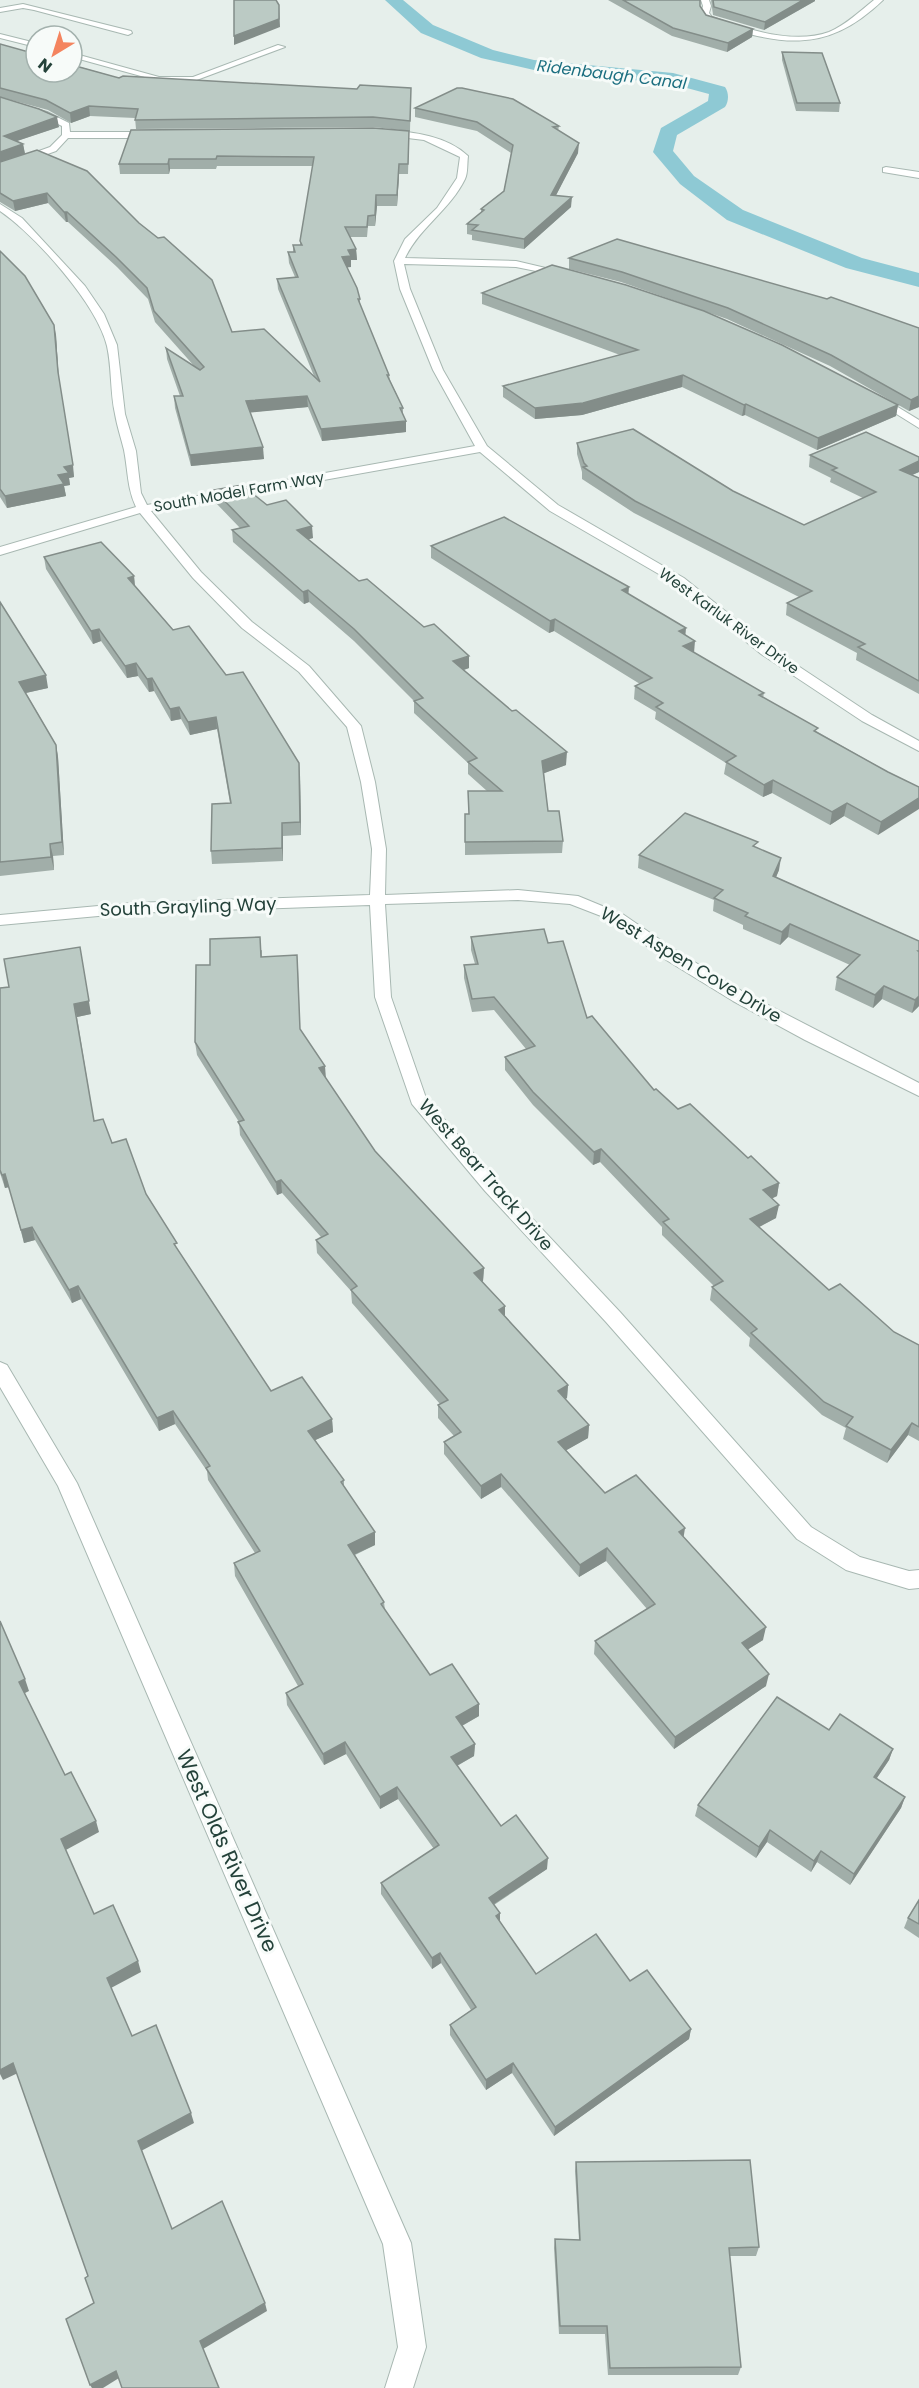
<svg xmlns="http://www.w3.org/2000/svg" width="919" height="2388" font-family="Poppins,sans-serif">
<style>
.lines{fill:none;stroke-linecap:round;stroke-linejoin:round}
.canal{fill:#8ec9d4;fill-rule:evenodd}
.service-casing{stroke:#a8b8b2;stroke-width:2}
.minor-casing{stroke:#a8b8b2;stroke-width:2}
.service{fill:#fff;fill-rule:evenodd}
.minor{fill:#fff;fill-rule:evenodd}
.wall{fill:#a1aea9}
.shaded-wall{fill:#838d89}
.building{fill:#bbcac4;stroke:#838d89;stroke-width:1.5}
.labels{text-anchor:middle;stroke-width:6;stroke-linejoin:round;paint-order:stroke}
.far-street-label{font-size:15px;fill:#24423a;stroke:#f7fbf9}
.far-water-label{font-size:16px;font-style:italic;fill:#1c6f80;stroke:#f7fbf9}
.street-label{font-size:18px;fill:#24423a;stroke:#f7fbf9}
.near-street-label{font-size:21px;fill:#24423a;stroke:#f7fbf9}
</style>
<rect width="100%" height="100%" fill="#e6efeb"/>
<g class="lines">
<path class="canal" d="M385,0H403L433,25L493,50L534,60L673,73L725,87C729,93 729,101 725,107L677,135L673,151L694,176L743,210L862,258L919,273V287L846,268L727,220L680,184L653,152L661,128L708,101L709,94L672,84L534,70L481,58L421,33Z"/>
<g class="service-casing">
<g id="service">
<polygon points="0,34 36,43 36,47 0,38"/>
<polygon points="278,45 285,47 194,81 159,81 72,57 72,53 159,77 193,77"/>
</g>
</g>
<g class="minor-casing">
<g id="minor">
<path d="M701,0H709L711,6L709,13L712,17C746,29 793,45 829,32C846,25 860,11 874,0H883C824,57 777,44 706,21L701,13L703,6Z"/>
<polygon points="23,4 131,31 132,33 128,35 34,10 23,8 0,12 0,8"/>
<polygon points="0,99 47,112 69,123 70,132 152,132 156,135 152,138 68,138 56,151 0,171 0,165 50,147 62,135 62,126 41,116 0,104"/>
<path d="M386,130C414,132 447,136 468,156C467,163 468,173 465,179C450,210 419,228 405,258L516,261L571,274L566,277L516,267L404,264L410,289L443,370L487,446L558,505L684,578L771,648L872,715L919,741V751L862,721L761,654L676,584L550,511L480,452L151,511L201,572L252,622L309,666L361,726L375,782L386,849L385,895L518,890L578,896L624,915L675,950L745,993L919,1083V1096L805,1040L733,1001L663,958L614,921L570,904L518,900L385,904L391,997L426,1098L497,1181L620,1312L811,1527L860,1557L909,1571L919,1570V1588L909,1589L846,1570L797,1539L606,1322L485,1191L412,1104L375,997L370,905L131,913L0,925V915L131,903L370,895L372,849L361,782L347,727L299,672L242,628L193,578L140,513L0,555V547L136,507C127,488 128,470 124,450C121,438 117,426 115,414C110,392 112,368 107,346C97,304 35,235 0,211V204L22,218L85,286L104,314L117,345L125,414L136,451L141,493L147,505L475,446L433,370L400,289L394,261L405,239L437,208L457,178L460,157L424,140L383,135L382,133Z"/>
<polygon points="886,167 919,172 919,178 883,172 883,168"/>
<polygon points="878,395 919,420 919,428 874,400 873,398"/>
<polygon points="0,1362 7,1365 77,1483 411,2243 426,2347 413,2388 385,2388 398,2347 383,2244 58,1486 0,1387"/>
</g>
</g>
<use href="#service" class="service"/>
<use href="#minor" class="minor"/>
</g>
<g class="wall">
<polygon points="608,0 700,0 700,6 706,15 753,29 752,37 727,52 672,36"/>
<polygon points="711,0 815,0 815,1 764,30 713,15"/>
<polygon points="0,44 119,78 357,89 411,88 410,131 373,127 136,129 135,118 90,116 71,123 48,110 0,97"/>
<polygon points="782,52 840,103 839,112 796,111 782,60"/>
<polygon points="0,97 59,127 17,141 23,144 25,154 232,332 314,376 278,289 277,279 295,277 289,263 288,252 293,252 293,245 300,245 300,241 313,166 217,166 216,169 170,169 169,174 120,174 119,164 131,130 409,141 408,174 399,174 397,206 377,206 375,226 368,226 367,237 350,237 356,249 357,260 351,260 351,267 347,267 360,299 360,305 389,375 390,380 403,408 403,415 406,421 406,432 322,441 308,407 250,412 264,459 191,466 175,408 174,396 180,396 167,359 166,348 195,367 155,322 148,299 117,267 68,222 66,222 48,203 15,211 0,202"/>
<polygon points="415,108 559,126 558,131 578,153 556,195 571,207 524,249 472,240 472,235 467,234 467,224 481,213 481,209 504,191 511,153 477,131 415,117"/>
<polygon points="0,251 56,335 59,382 74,477 69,478 70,485 64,486 66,496 7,508 0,497"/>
<polygon points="569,258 919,328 919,407 909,411 830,366 727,319 621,282 569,269"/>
<polygon points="482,293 898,405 896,416 817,450 745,415 742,416 682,387 582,415 535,419 503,397 503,386 620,355 482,304"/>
<polygon points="577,443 733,491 804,525 863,498 830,482 831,478 809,467 810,455 919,472 912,475 919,478 919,694 856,660 857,653 786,615 787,603 799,597 634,513 582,479 582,472 577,454"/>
<polygon points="214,490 267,505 313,538 308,539 359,581 469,668 464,670 566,765 544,773 548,811 563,841 562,853 465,855 465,814 469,814 468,791 487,791 468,774 468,763 414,713 414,701 354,641 309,602 304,604 233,542 232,530 240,528 215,502"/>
<polygon points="431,546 629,594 685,635 694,653 764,693 763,698 818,732 888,772 919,787 878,835 844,816 830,825 772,793 763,797 724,774 726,763 655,719 656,712 634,699 635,686 640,684 554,631 549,633 431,558"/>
<polygon points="44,557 134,576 135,586 300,775 301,835 283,836 283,861 212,864 211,851 230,803 217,729 190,735 181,719 171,721 154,691 149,692 138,676 127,678 101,641 93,644 46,569"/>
<polygon points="0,602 48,688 26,693 56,745 58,757 64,855 53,856 54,870 0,876"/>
<polygon points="757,847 779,870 776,877 919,941 919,1006 912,1013 882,999 873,1008 835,990 837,977 850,965 788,937 780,945 743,929 743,925 713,911 714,900 638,868 639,855"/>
<polygon points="471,937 548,943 587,1018 654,1090 678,1109 748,1158 779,1183 777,1196 772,1198 776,1218 758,1227 829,1290 894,1332 919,1345 919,1441 908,1435 887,1463 843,1439 846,1428 822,1415 749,1346 750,1338 710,1300 712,1287 714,1286 662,1235 662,1227 600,1162 593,1165 533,1105 505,1070 505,1057 526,1049 494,1010 472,1012 464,978 464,965 475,964 471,950"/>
<polygon points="262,950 262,957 298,968 300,1030 326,1079 375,1151 484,1268 483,1281 482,1282 505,1306 505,1316 568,1385 567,1398 565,1399 589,1425 588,1438 566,1450 605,1493 683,1537 763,1640 747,1650 766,1686 674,1749 594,1654 595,1641 647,1609 606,1561 579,1577 501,1487 481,1499 444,1454 444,1442 454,1436 438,1418 438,1405 440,1404 352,1303 351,1291 317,1253 316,1240 321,1237 282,1193 277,1195 240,1135 239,1122 197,1055 195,1042 210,965"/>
<polygon points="9,987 91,1014 77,1017 94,1121 112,1143 146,1194 178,1250 271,1391 332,1419 333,1432 315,1440 344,1480 344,1487 375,1545 355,1555 384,1602 385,1610 430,1675 479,1704 479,1716 462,1726 475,1744 474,1756 457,1766 501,1826 547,1869 494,1905 500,1922 536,1974 630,1981 691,2029 689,2039 554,2136 512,2073 486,2090 450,2035 450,2025 471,2010 441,1963 432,1969 381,1894 381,1883 434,1849 398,1799 380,1809 346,1754 324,1765 287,1705 286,1693 298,1686 235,1576 234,1563 255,1553 208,1480 207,1471 175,1424 159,1431 81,1299 72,1303 35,1240 24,1243 9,1187 5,1188 0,1173 0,988"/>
<polygon points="829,1730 893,1749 889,1760 877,1778 905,1797 901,1808 850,1885 817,1862 811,1872 767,1842 756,1858 695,1816 698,1805"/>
<polygon points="919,1900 919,1938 904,1928 908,1918"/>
<polygon points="576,2162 759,2247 756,2256 730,2256 741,2367 738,2375 608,2375 605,2334 559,2334 554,2248 555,2239 579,2240 575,2171"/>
</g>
<g class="shaded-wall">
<polygon points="803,0 815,0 815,1 764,30 765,22"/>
<polygon points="279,5 280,27 234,45 234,36"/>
<polygon points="753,29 752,37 727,52 728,43"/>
<polygon points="89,106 90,116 71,123 70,113"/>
<polygon points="57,117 59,127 5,145 4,136"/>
<polygon points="579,143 578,153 551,205 551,195"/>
<polygon points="23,144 25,154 0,163 0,152"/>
<polygon points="169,159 170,169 169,174 168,164"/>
<polygon points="399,164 399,174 397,206 397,195"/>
<polygon points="47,193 48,203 15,211 13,201"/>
<polygon points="376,195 377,206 375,226 375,215"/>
<polygon points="572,197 571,207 524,249 524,239"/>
<polygon points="64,212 67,212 68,222 66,222"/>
<polygon points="356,249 357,260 351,260 351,267 343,268 342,257 348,250"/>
<polygon points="54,325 56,335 59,383 58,372"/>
<polygon points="683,375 682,387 582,415 535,419 535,408"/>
<polygon points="307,396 308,407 247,413 246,401"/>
<polygon points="919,396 919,407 909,411 911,400"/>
<polygon points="746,404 745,415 742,416 744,405"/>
<polygon points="898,405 896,416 817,450 818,438"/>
<polygon points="406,421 406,432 322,441 321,429"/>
<polygon points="263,447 264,459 191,466 190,455"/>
<polygon points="919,461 919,472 898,481 900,470"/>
<polygon points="73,465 74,477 69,478 70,485 64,486 66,496 7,508 5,496 58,475 64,467"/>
<polygon points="312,526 313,538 298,542 297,530"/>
<polygon points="134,576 135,588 128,578"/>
<polygon points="629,587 628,599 622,590"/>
<polygon points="308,590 309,602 304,604 303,592"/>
<polygon points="555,619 554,631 549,633 550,621"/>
<polygon points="686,628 685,640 679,631"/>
<polygon points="99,629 101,641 93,644 91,631"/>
<polygon points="695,641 694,653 683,646"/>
<polygon points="469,656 469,668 454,673 453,661"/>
<polygon points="136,663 138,676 127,678 125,666"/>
<polygon points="46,675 48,688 21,694 19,682"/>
<polygon points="152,678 154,691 149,692 147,679"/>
<polygon points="179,707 181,719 171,721 170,709"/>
<polygon points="216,717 217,729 190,735 188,722"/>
<polygon points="56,745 58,757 64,855 62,842"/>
<polygon points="567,752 566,765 542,774 542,761"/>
<polygon points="299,763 300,775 301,835 300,822"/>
<polygon points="773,780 772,793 763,797 764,785"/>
<polygon points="919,798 919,809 878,835 881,822"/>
<polygon points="847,803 844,816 830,825 832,812"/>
<polygon points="282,823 283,836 283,861 282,848"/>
<polygon points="50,844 53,856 54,870 51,857"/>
<polygon points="781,858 779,870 771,889 773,876"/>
<polygon points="790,924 788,937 780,945 782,932"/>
<polygon points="80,947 91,1014 77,1017 74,1004"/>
<polygon points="884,986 882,999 873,1008 875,995"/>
<polygon points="919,996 919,1006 912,1013 915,1000"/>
<polygon points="325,1066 326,1079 319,1068"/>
<polygon points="601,1149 600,1162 593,1165 594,1152"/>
<polygon points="5,1174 9,1187 5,1188 2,1175"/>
<polygon points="281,1180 282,1193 277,1195 276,1182"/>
<polygon points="779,1183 777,1196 761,1204 763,1190"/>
<polygon points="779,1205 776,1218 748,1233 750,1219"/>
<polygon points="32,1227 35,1240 24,1243 21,1230"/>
<polygon points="484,1268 483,1281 474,1286 474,1273"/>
<polygon points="78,1286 81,1299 72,1303 69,1290"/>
<polygon points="505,1306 505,1319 499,1310"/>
<polygon points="568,1385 567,1398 557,1404 558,1391"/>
<polygon points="173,1411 175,1424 159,1431 157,1418"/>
<polygon points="332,1419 333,1432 309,1443 308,1431"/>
<polygon points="912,1423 908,1435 887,1463 891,1450"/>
<polygon points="589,1425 588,1438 558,1455 558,1442"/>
<polygon points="501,1474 501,1487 481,1499 481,1486"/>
<polygon points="685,1528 683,1541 679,1532"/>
<polygon points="375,1532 375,1545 349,1557 348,1545"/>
<polygon points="607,1548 606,1561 579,1577 580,1565"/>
<polygon points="766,1627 763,1640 739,1655 742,1643"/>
<polygon points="769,1674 766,1686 674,1749 675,1737"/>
<polygon points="25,1679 29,1691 23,1694 19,1682"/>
<polygon points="479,1704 479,1716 456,1729 456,1717"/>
<polygon points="345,1742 346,1754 324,1765 323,1754"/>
<polygon points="475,1744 474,1756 451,1769 451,1757"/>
<polygon points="893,1749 889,1760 870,1788 874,1777"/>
<polygon points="397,1787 398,1799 380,1809 380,1797"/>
<polygon points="905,1797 901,1808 850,1885 854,1874"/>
<polygon points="96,1821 99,1832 64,1851 61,1839"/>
<polygon points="770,1830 767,1842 756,1858 759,1847"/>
<polygon points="821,1851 817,1862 811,1872 814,1861"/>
<polygon points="548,1858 547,1869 488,1908 489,1898"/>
<polygon points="500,1913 500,1924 496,1916"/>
<polygon points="440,1953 441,1963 432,1969 432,1958"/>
<polygon points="138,1961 141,1972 111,1988 107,1978"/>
<polygon points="691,2029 689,2039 554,2136 555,2127"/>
<polygon points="13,2063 18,2073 3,2080 0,2074 0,2070"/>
<polygon points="513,2063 512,2073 486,2090 486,2080"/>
<polygon points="191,2113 194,2123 141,2151 138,2141"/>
<polygon points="265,2303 267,2311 203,2349 200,2341"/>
<polygon points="116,2371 119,2378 103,2388 92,2388 90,2385"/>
</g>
<g class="building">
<polygon points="234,0 276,0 279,5 279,19 234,36"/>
<polygon points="623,0 700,0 700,6 706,15 753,29 728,43 673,28"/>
<polygon points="713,0 803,0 765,22 714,7"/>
<polygon points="0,44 36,54 36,72 72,72 72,65 119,78 123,76 357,89 360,85 411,88 410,121 373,117 135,120 138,109 89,106 70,113 46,100 0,88"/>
<polygon points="782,52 822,53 840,103 797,103"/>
<polygon points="457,88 462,88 513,99 559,126 553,127 579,143 551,195 572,197 524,239 472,230 478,225 467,224 484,210 481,209 504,191 513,145 477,122 415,108"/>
<polygon points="0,97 39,109 57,117 4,136 23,144 0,152"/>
<polygon points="373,128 409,131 408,164 399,164 397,195 376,195 375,215 368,216 367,227 345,227 356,249 348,250 351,256 342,257 357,288 360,299 358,299 389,375 387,375 403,408 400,408 406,421 321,429 307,396 246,401 263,447 190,455 174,396 183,396 166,348 200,370 204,367 154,311 147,288 116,257 67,212 64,212 47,193 13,201 0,193 0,162 37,150 87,171 139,223 158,238 164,237 212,280 232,332 264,329 320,382 277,279 298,277 288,252 295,252 293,245 302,245 300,241 314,157 217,156 216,159 169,159 168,164 119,164 131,130"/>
<polygon points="617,239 827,299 831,297 919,328 919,396 911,400 831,355 728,308 622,272 569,258"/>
<polygon points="0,251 25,276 54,325 58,372 73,465 64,467 69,473 58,475 64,484 5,496 0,489"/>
<polygon points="552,265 626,285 704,311 782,345 898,405 818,438 746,404 744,405 683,375 583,403 535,408 503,386 638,350 482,293"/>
<polygon points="633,429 733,491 804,525 876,492 832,470 837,468 810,455 866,432 919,457 919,461 900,470 919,478 919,681 858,647 865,644 787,603 812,591 635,501 583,467 587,466 584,463 577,443"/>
<polygon points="242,485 267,505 286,500 312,526 297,530 359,581 367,579 424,627 434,624 469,656 453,661 512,711 516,710 567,752 542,761 548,811 559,811 563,841 465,842 465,814 469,814 468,791 502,791 468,762 477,758 414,701 423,698 354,629 308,590 303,592 232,530 249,526 214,490"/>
<polygon points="504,517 629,587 622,590 686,628 679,631 695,641 683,646 764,693 759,695 818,728 814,731 888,772 919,787 919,798 881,822 847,803 832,812 773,780 764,785 726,762 736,756 656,707 663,703 635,686 652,678 555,619 550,621 431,546"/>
<polygon points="101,542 134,576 128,578 173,630 189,626 226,675 243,672 299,763 300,822 282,823 282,848 211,851 212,804 231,803 216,717 188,722 179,707 170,709 152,678 147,679 136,663 125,666 99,629 91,631 44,557"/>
<polygon points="0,602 46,675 19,682 56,745 62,842 50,844 51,857 0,862"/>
<polygon points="685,813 758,842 753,846 781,858 773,876 919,941 919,951 918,951 919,952 919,996 915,1000 884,986 875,995 837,977 860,955 790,924 782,932 745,916 748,913 714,898 723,890 639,855"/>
<polygon points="544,929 548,943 563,941 587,1018 592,1016 654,1090 656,1089 678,1109 690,1104 748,1158 751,1156 779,1183 763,1190 779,1205 750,1219 829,1290 840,1284 894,1332 919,1345 919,1427 912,1423 891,1450 846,1426 853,1417 824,1402 751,1333 757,1329 712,1287 723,1281 663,1222 669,1219 601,1149 594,1152 533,1092 505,1057 535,1046 494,997 472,999 464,965 478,964 471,937"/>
<polygon points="260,937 261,957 297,955 300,1029 325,1066 319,1068 375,1151 484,1268 474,1273 505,1306 499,1310 568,1385 558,1391 589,1425 558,1442 605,1493 636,1475 685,1528 679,1532 766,1627 742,1643 769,1674 675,1737 595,1641 655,1604 607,1548 580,1565 501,1474 481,1486 444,1442 461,1432 438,1405 448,1400 351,1290 357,1286 316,1240 328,1234 281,1180 276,1182 238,1122 244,1120 195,1042 196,965 210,965 210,939"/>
<polygon points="80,947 89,1001 74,1004 94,1121 103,1119 112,1143 126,1139 146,1194 177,1243 174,1244 271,1391 302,1377 332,1419 308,1431 344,1480 341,1482 375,1532 348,1545 384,1602 381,1604 430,1675 452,1664 479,1704 456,1717 475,1744 451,1757 501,1826 516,1815 548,1858 489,1898 500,1913 496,1916 536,1974 596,1934 630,1981 647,1970 691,2029 555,2127 513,2063 486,2080 450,2025 476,2007 440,1953 432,1958 381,1883 439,1845 397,1787 380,1797 345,1742 323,1754 286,1693 303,1684 234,1563 260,1551 206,1468 210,1466 173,1411 157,1418 78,1286 69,1290 32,1227 21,1230 5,1174 2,1175 0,1170 0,988 9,987 4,959"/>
<polygon points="0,1621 25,1679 19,1682 65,1775 71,1772 96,1821 61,1839 94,1914 113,1905 138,1961 107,1978 132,2036 156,2025 191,2113 138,2141 172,2229 222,2201 265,2303 200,2341 219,2388 122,2388 116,2371 90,2385 66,2319 94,2303 85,2278 88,2276 13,2063 0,2070"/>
<polygon points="777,1697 829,1730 840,1714 893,1749 874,1777 905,1797 854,1874 821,1851 814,1861 770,1830 759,1847 698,1805"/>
<polygon points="919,1900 919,1924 908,1918"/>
<polygon points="750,2160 759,2247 729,2248 741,2367 610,2368 607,2326 560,2326 555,2239 580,2240 576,2162"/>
</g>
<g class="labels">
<g class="far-street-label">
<text transform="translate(239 492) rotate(-10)" y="5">South Model Farm Way</text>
<text transform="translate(729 621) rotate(36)" y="5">West Karluk River Drive</text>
</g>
<g class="far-water-label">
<text transform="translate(612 74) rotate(7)" y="6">Ridenbaugh Canal</text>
</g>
<g class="street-label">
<text transform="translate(188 907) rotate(-2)" y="6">South Grayling Way</text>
<text transform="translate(691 965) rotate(31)" y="6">West Aspen Cove Drive</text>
<text transform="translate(486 1175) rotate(49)" y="6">West Bear Track Drive</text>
</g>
<g class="near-street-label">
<text transform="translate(227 1851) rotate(66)" y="7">West Olds River Drive</text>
</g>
</g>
<g transform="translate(54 54) rotate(218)"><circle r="28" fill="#f7fbf9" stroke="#a3b1ad" stroke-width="1.5"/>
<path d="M0-4.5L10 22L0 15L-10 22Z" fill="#f4845f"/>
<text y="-9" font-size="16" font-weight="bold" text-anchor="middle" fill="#24423a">N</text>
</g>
</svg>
